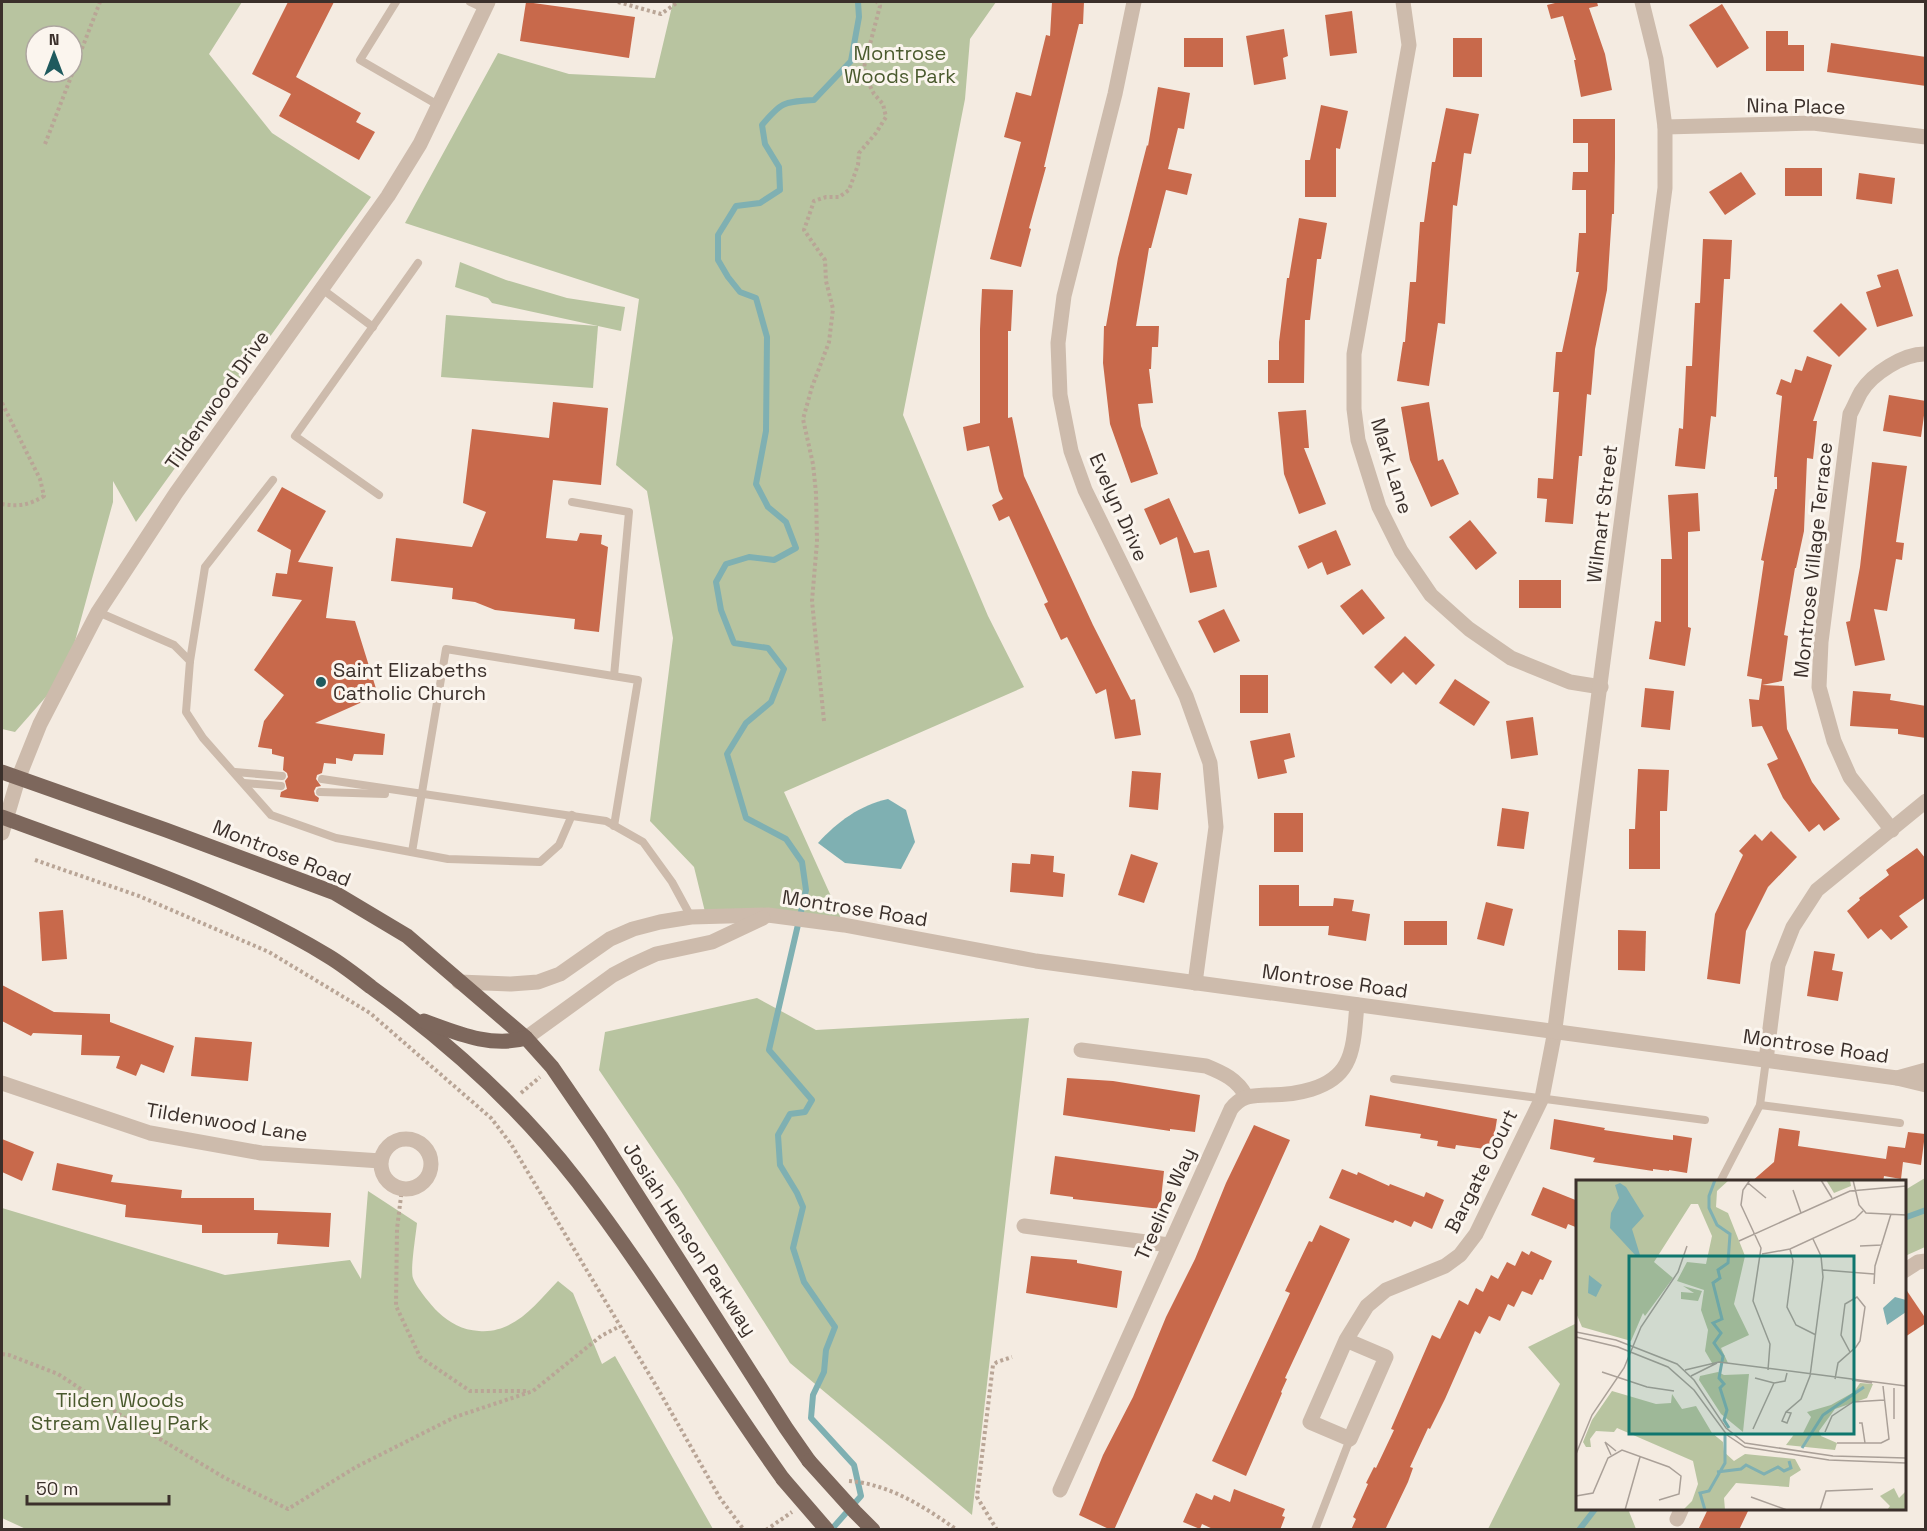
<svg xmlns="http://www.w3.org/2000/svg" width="1927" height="1531" font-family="'Space Grotesk',sans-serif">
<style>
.green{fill:#b8c4a0;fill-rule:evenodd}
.water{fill:#7fb0b2}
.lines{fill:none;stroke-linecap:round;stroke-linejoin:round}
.stream{stroke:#7fb0b2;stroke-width:6}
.building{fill:#c8694b}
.path{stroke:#b9a596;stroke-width:4;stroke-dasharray:3 3;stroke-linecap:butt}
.service{stroke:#cdbbac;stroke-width:8}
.minor{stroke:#cdbbac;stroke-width:15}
.tertiary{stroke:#cdbbac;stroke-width:15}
.primary{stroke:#7d675c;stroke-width:15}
.primary-bridge{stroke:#7d675c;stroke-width:15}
.poi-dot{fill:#1f5a5e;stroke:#fbf5ee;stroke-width:2}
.labels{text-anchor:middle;stroke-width:6;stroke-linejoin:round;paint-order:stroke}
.park-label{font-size:20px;fill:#4a5a2e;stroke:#fbf5ee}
.street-label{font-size:20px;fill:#3b302b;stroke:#fbf5ee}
.poi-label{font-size:20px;fill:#3b302b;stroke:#fbf5ee;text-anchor:start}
.inset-river{fill:none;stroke:#7fb0b2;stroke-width:3}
.inset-road{fill:none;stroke:#aaa098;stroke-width:1.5}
.view{fill:#0f766e;fill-opacity:0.15;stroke:#0f766e;stroke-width:3}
.inset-edge{fill:none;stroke:#3b302b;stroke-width:3}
</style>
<rect width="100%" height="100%" fill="#f4ebe1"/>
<g class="green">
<path d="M2,2H242L209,54L272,133L371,197L136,522L113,481V502L66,674L15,732L2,729ZM36,36H72V72H36Z"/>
<polygon points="673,2 996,2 970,39 965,99 903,415 988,616 1024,687 784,792 844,925 707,920 694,867 650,821 673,638 647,491 616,465 639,299 405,223 498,53 569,74 655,78"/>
<polygon points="460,262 506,280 567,298 625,307 621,331 492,303 488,298 455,287"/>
<polygon points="446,315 598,326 593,388 441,377"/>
<polygon points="757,998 816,1030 1029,1018 972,1515 790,1363 679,1188 599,1070 605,1032"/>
<polygon points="1925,1178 1925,1247 1905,1256 1905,1190"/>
<path d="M368,1191L417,1223C416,1234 410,1270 413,1278C416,1287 431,1305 438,1312C450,1323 462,1330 479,1331C514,1334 536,1304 558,1281L573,1293L602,1364L615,1356L713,1529L28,1530L2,1518V1208L225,1275L350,1260L361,1279Z"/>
<polygon points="1577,1323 1578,1508 1628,1509 1636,1529 1422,1529 1488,1529 1560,1384 1528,1347"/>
</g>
<path class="water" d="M888,799L906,810L915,842L901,869L845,863L818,843C837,822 860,805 888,799Z"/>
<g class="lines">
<g class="stream">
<polyline points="1904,1218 1926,1210"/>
<path d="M831,1530L861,1496L854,1465L811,1418L813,1395L824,1372L826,1350L835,1327L804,1282L793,1248L803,1207L797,1193L780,1165L778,1135L790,1114L805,1112L812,1100L769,1050L806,890L802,862L786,839L746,818L727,754L746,723L771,702L784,669L768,648L734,643L721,610L716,582L726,564L749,557L774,560L796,548L786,522L768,507L756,484L766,431L767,337L756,298L740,292L728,277L718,260V235L736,206L760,203L780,190L779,167L765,144L762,125C782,101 784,102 814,100L851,61L859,17L858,2"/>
<polyline points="1579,1530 1596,1508"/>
</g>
</g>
<g class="building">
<polygon points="288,2 334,2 296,77 361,113 356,122 375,132 359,160 279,116 291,94 252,74"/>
<polygon points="526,2 635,17 629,58 520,41"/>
<polygon points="1052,2 1084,2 1083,24 1079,24 1044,167 1046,167 1029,228 1031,229 1021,267 990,259 1021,142 1004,137 1016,92 1031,96 1046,35 1050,36"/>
<polygon points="1559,2 1597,2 1598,6 1589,8 1605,54 1612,90 1581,97 1574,60 1576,60 1563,16 1551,19 1547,5"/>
<polygon points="1722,4 1749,48 1717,68 1689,25"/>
<polygon points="1352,11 1357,53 1330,56 1325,15"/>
<polygon points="1284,29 1288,56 1283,58 1286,79 1254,85 1246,36"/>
<polygon points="1766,31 1788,31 1788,45 1804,45 1804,71 1766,71"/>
<rect x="1184" y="38" width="39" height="29"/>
<rect x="1453" y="38" width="29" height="39"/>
<polygon points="1831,43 1926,57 1926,86 1827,72"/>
<polygon points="1158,87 1190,93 1184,129 1178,128 1168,169 1192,174 1187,195 1166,190 1151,248 1149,248 1136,326 1159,326 1158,347 1152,347 1151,369 1149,369 1153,403 1138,404 1141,426 1158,474 1131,483 1110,424 1103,363 1104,326 1106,326 1118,258 1147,145 1148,146"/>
<polygon points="1321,105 1348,111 1340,149 1336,148 1336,197 1305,197 1305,160 1310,160"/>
<polygon points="1446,108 1479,114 1471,154 1464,153 1457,206 1453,205 1445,324 1438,323 1429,386 1397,381 1403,342 1405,342 1410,282 1416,282 1420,222 1424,222 1432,162 1435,162"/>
<polygon points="1573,119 1615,119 1615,158 1614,214 1612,214 1607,290 1595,349 1591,395 1587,394 1582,456 1579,456 1573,524 1545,522 1547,499 1537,498 1538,478 1553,479 1559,392 1553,392 1556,352 1562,352 1579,272 1576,272 1579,233 1586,233 1586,190 1572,190 1573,172 1588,172 1588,143 1573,143"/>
<rect x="1785" y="168" width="37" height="28"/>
<polygon points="1741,172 1756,194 1725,215 1709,192"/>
<polygon points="1859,173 1895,178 1892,204 1856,199"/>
<polygon points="1299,218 1327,223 1321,259 1317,259 1310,320 1305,320 1304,383 1268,383 1268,360 1279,360 1279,342 1287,278 1289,278"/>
<polygon points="1703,239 1732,240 1730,279 1724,279 1716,417 1711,416 1705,469 1675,466 1679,428 1683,429 1686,366 1692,366 1695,303 1700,303"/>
<polygon points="1898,269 1913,316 1877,327 1866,292 1881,287 1877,275"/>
<polygon points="982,289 1013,290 1011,331 1008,331 1008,418 1012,417 1024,476 1093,625 1131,700 1135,699 1141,735 1115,739 1106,689 1096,694 1067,637 1061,640 1044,604 1048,602 1009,516 999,521 992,505 1003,499 999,491 989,446 967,451 963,427 980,423 980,329"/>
<polygon points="1841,303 1867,329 1839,357 1813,331"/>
<polygon points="1807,356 1832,365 1813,421 1817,421 1813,459 1807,458 1804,531 1796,568 1795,568 1784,635 1788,636 1782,681 1762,685 1784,686 1787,729 1812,782 1840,819 1824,831 1819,824 1809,832 1783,798 1767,764 1778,759 1762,726 1752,727 1749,699 1759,700 1762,679 1747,676 1764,561 1761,560 1775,489 1777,489 1777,477 1774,477 1782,396 1776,394 1781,379 1791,383 1795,369 1802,371"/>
<polygon points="1889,395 1926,401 1921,437 1883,431"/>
<polygon points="553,402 608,408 601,485 553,480 546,538 577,541 580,533 602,535 601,544 608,547 599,632 574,629 575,619 495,610 475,602 452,599 453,588 391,581 396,538 472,547 486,512 463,503 472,429 549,438"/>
<polygon points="1429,402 1438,461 1443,459 1459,494 1431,507 1410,460 1401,407"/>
<polygon points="1306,410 1309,448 1304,448 1326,504 1299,514 1284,474 1278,412"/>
<polygon points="1872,462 1907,466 1896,542 1904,543 1902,560 1896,559 1887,611 1874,609 1885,660 1855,666 1846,622 1850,621 1860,567"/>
<polygon points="282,487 326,511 298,562 333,567 326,618 355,621 378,695 315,723 385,734 383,755 354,754 352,761 336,758 336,764 324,763 322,773 317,775 316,779 321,786 316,787 314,791 315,795 319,798 318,802 280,797 281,792 287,789 285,781 288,777 287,773 283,770 284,757 272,754 272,749 258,747 264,721 284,695 254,670 302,600 272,596 276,573 287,574 291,550 257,531"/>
<polygon points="1698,493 1700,531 1688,532 1688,627 1691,628 1685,666 1649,659 1655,621 1661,622 1661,559 1672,559 1668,495"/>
<polygon points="1169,498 1194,553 1209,550 1217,587 1190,593 1177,537 1160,545 1144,509"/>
<polygon points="1470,520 1497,553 1476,570 1449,537"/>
<polygon points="1336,530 1351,565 1327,575 1322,562 1308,569 1298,546"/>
<rect x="1519" y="580" width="42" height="28"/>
<polygon points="1362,589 1385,618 1363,635 1340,606"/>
<polygon points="1224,609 1240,641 1214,653 1198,621"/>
<polygon points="1405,636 1435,665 1416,685 1403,672 1391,684 1374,667"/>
<rect x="1240" y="675" width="28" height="38"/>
<polygon points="1455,679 1490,702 1474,726 1439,703"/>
<polygon points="1645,688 1674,691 1670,730 1641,727"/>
<polygon points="1853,691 1891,694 1890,700 1926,706 1926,738 1898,734 1898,729 1850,726"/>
<polygon points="1533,717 1538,755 1511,759 1506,721"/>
<polygon points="1290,733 1295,757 1284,760 1287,773 1258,779 1250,741"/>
<polygon points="1638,769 1669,770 1667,811 1660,811 1660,869 1629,869 1629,829 1635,829"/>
<polygon points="1132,771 1161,773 1158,810 1129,807"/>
<polygon points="1502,808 1529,812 1524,849 1497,846"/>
<rect x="1274" y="813" width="29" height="39"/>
<polygon points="1771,831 1797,857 1768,887 1746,931 1740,984 1707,979 1715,914 1743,855 1739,851 1755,834 1762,841"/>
<polygon points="1917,848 1926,859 1926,897 1899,916 1908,927 1891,940 1881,929 1868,939 1847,911 1860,900 1859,898 1889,875 1886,870"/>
<polygon points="1031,854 1054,856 1053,872 1065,874 1063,897 1010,892 1012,863 1030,864"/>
<polygon points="1131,854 1158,863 1144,903 1118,895"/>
<polygon points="1259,885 1299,885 1299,906 1333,906 1334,898 1354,900 1352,911 1370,914 1366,941 1328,935 1329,926 1259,926"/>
<polygon points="1486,902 1513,909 1504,946 1477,939"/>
<polygon points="63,910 67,959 42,961 39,912"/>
<rect x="1404" y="921" width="43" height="24"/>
<polygon points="1618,930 1646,931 1645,971 1618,970"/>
<polygon points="1814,951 1835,954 1832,970 1843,972 1838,1001 1807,996"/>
<polygon points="2,985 54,1012 110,1014 110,1022 174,1046 164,1073 141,1064 136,1076 116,1068 120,1056 81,1055 82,1035 33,1033 31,1036 2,1021"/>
<polygon points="195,1037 252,1042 248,1081 191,1076"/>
<polygon points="1067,1078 1113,1081 1200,1095 1195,1132 1170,1129 1170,1131 1063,1115"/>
<polygon points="1370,1095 1497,1119 1492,1150 1456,1145 1455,1149 1437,1146 1438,1141 1420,1138 1421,1134 1365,1126"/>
<polygon points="1554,1119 1605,1128 1604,1130 1657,1138 1673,1140 1673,1135 1692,1138 1687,1173 1669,1170 1669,1171 1653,1169 1653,1171 1593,1162 1595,1158 1550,1149"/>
<polygon points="1254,1125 1290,1140 1114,1530 1111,1530 1079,1515 1103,1455 1133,1397 1166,1317 1195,1259 1226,1183"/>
<polygon points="1779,1128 1800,1131 1798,1146 1886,1159 1888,1146 1905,1148 1908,1132 1925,1134 1921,1165 1903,1162 1901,1179 1884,1176 1883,1182 1751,1182 1774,1162"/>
<polygon points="2,1139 34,1152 22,1181 2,1172"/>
<polygon points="1055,1156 1164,1171 1160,1209 1073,1199 1073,1197 1050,1194"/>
<polygon points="57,1163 113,1175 111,1182 182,1190 181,1198 254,1198 254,1210 331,1213 329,1247 277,1244 278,1233 202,1233 202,1225 125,1217 126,1205 52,1190"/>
<polygon points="1342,1169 1357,1175 1358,1172 1389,1186 1390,1184 1424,1197 1426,1192 1444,1200 1432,1229 1414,1221 1411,1227 1395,1220 1393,1223 1329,1198"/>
<polygon points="1543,1187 1578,1201 1578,1228 1568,1224 1566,1229 1531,1215"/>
<polygon points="1320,1225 1350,1239 1285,1378 1287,1379 1281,1392 1282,1393 1246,1476 1212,1461 1290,1293 1285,1291 1309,1241 1312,1242"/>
<polygon points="1522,1251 1529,1255 1531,1251 1552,1261 1543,1280 1540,1279 1532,1295 1522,1291 1514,1307 1508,1304 1500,1321 1489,1316 1480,1334 1475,1331 1445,1399 1430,1429 1428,1428 1410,1467 1413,1468 1408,1482 1385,1530 1351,1530 1356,1519 1353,1517 1368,1484 1366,1483 1374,1467 1376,1468 1394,1430 1391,1429 1432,1335 1440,1339 1459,1300 1468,1305 1476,1288 1483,1292 1491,1275 1498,1279 1507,1262 1515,1266"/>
<polygon points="1031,1256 1077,1260 1077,1263 1122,1271 1117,1308 1026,1293"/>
<polygon points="1905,1288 1926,1319 1926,1323 1905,1337"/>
<polygon points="1234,1489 1285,1509 1282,1516 1285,1517 1280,1530 1215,1530 1202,1524 1200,1529 1183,1522 1196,1493 1212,1500 1214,1495 1230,1502"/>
<polygon points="1708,1509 1749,1509 1739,1530 1698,1530"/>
</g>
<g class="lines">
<g class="path">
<polyline points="618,2 661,14 678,2"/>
<polyline points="45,144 100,2"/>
<path d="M2,403L40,479L44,496C29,505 19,507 2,504"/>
<polyline points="824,721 812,601 817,542 816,493 813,464 803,419 812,387 829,342 833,309 826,281 825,260 804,230 814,201 826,197 839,197 849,190 858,165 859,153 876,133 886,117 883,104 874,94 867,80 864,67 880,6 877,2"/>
<polyline points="35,860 139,896 269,952 370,1013 491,1118 511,1144 658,1389 720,1498 744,1530"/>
<polyline points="521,1093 540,1077"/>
<polyline points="402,1188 397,1229 396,1306 420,1357 470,1391 528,1391"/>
<polyline points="2,1354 9,1355 58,1374 125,1418 225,1478 288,1509 356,1467 455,1417 533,1391 601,1336 620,1326"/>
<path d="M849,1481C889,1484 925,1507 957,1530"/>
<polyline points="766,1530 792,1512"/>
<polyline points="997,1530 977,1497 993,1365 997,1362 1012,1357"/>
</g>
<g class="service">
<polyline points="396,2 360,60 438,105"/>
<polyline points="470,2 485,9"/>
<polyline points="322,289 373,327"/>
<polyline points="379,495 295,436 418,263"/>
<polyline points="572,502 629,512 614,676"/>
<polyline points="98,612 174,645 190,661 186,712 203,738 271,815 336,838 448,859 540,862 559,845 572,815"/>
<polyline points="190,661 205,567 273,480"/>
<polyline points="235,772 282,776"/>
<polyline points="322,779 606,821 643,842 672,882 691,917"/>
<polyline points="244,783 281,786"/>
<polyline points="320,792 385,794"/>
<polyline points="412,852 446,649 638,680 614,826"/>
<polyline points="1394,1079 1705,1120"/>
<polyline points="1760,1105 1900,1123"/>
<polyline points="1720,1182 1760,1105 1766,1060"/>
<polyline points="1315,1530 1350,1439"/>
</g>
<g class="minor">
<polyline points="1403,2 1409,45 1354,354 1354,409 1358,440 1379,507 1401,551 1431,595 1469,629 1511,658 1570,682 1601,687"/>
<polyline points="1665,127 1813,123 1926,137"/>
<polyline points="18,779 40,724 98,612 176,493 388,196 420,144 488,2"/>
<path d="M1892,830L1850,777L1834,741L1819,687L1821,642L1850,414C1854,407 1857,399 1861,392C1872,374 1904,353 1926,354"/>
<path d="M1081,1050L1206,1066C1223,1073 1237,1079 1246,1096"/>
<polyline points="1766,1060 1778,965 1793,927 1817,890 1926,801"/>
<polyline points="2,1083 150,1133 261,1153 381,1161"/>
<circle cx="406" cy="1164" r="25"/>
<polyline points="1024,1226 1169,1245"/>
<polyline points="1904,1271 1918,1262 1926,1261"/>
<polyline points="1346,1340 1386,1357 1350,1439 1310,1422 1346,1340 1367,1306 1386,1290 1445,1266 1460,1255 1476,1234 1542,1098 1554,1036 1665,188 1665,127 1656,59 1642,2"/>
<path d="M1060,1490L1231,1109C1242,1095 1251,1096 1267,1095C1294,1095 1332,1090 1346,1064C1355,1048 1355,1023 1357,1005"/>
<polyline points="1677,1519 1682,1508"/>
</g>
<g class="tertiary">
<polyline points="1134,2 1115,94 1064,296 1058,343 1060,395 1071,451 1085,490 1186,696 1210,763 1216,827 1195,983"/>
<polyline points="2,833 18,779"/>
<polyline points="459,982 511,984 538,982 560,974 610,939 633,929 660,922 691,917 768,915 844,925 1036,961 1897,1078 1926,1085"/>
<polyline points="526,1038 613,975 634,964 656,954 712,942 763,918"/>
<polyline points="1897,1078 1926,1070"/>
</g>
<g class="primary">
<polyline points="2,772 166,830 335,893 407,936 526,1038 552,1067 600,1137 786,1428 809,1461"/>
<path d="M2,817C111,857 228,895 328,956C343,965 357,976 371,987C448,1042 520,1107 578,1182C651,1277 713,1381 783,1479"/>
<path d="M424,1021C457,1033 491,1048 526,1038"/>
</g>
<g class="primary-bridge">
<polyline points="809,1461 855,1512 873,1530"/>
<polyline points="783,1479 827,1530"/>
</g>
</g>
<circle class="poi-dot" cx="321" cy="682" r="6"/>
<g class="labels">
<g class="park-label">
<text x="900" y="60">Montrose<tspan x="900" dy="23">Woods Park</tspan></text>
<text x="120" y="1407">Tilden Woods<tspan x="120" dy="23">Stream Valley Park</tspan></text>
</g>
<g class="street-label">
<text transform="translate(1796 106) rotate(1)" y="7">Nina Place</text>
<text transform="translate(217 400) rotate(-55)" y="7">Tildenwood Drive</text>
<text transform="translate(1392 466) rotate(73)" y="7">Mark Lane</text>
<text transform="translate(1119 507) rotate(66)" y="7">Evelyn Drive</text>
<text transform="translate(1602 514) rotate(-83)" y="7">Wilmart Street</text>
<text transform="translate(1813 560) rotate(-84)" y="7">Montrose Village Terrace</text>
<text transform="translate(282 853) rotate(22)" y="7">Montrose Road</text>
<text transform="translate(855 908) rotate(9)" y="7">Montrose Road</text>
<text transform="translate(1335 981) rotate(8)" y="7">Montrose Road</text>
<text transform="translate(1816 1046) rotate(8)" y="7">Montrose Road</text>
<text transform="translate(227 1122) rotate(9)" y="7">Tildenwood Lane</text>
<text transform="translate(1481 1171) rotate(-63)" y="7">Bargate Court</text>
<text transform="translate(1165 1204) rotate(-66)" y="7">Treeline Way</text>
<text transform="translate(690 1239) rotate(57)" y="7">Josiah Henson Parkway</text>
</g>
<g class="poi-label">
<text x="333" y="677">Saint Elizabeths<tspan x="333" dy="23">Catholic Church</tspan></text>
</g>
</g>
<g transform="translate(1576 1180)">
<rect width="330" height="330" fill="#f4ebe1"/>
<path d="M0,0H153L141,11L140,27L152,33L169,76L158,124L173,155L145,168L152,183H136L129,171L132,150L125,130L128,110L101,101L111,82L130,84L136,56L122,24H115L78,82L97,98L69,136L67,133L55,161L6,147L0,133ZM250,0H274L275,6L258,13ZM107,106L126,111L122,121L105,119V112L118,113ZM142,192L148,195L173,194L167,252L145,234L123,200L124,196ZM284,203L297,204L291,218L259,229L243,251L245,256L261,263L259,270L210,265L219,253H227L235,237L231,232L255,225L278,212ZM36,211L80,224L95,223L96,214L106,229L120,226L136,253L147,262L148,272L158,281L169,274L219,279L225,290L214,297L213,307L160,303L148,318L149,330H107L116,321L122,304L117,281L41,248L38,252L20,251L14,259L15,267H10L7,262L16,240ZM330,289V330H311L314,326L304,316L318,308L323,318L329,312Z" fill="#b8c4a0"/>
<path d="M44,3L50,7L68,36L56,49L64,75L60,76L34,48L35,33L43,18L39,5ZM13,95L26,105L20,117L12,113ZM319,117L330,120V132L311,145L307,128Z" fill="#7fb0b2"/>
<path class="inset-river" d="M139,0L133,16V28L141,45L154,54L152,83L142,90L144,98L137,103L146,139L137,143L145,153L138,163L147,176L143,198L148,204L144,208L151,230L148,240L153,248M226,268L247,235L288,207M141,292L165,289L170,285L188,294L202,287L208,291L215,288L213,281M129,330L124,313L133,311L149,283V254"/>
<path class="inset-road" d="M174,0L167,10L165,25L185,68L177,121L194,164L192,190M245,0L256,18M277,0L283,25L290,33L330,35M172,3L190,18M217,10L225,33M163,61L274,11L330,6M284,66L306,65M214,69L217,81L211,127L220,145L240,155M186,74L214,69L279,39L287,31M247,90L298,94M298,104L299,86L315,34M0,152L40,160L101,184L118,200L150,248L169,263L257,276L330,278M0,157L42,167L92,187L118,210L151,255L169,267L253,280L330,283M109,190L143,182L330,206M26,192L71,207L98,211M115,196L141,183M179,198L198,203M259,199L262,183L280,167L284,161L289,127L281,117L269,124L265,155L274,172M276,200L296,203M198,203L209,201L211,193M318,208V239M210,232L215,233L211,243L206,241L210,232L225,219L234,196L247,97L245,76L237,59M283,243H286L289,263M177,249L198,203M249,252L256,236L277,222L308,220M261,263H305L313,259L307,206M0,274L16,235L48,188L65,147L102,92L111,66M35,275L29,262L40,271M0,316L17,313L32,278L46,270L93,287L105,296L103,314L83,320M175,317L211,330M49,330L64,277M244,330L250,311L297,309"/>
<path class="view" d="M53,76H278V254H53Z"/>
<rect width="330" height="330" class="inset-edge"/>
</g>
<rect width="1927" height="1531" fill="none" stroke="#3b302b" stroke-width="6"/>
<g transform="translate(54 54)"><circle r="28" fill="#fbf5ee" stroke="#aea6a0" stroke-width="1.5"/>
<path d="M0-4.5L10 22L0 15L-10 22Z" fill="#1f5a5e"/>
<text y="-9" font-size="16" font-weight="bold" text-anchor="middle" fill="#3b302b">N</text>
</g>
<path d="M27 1495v9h142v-9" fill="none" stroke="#3b302b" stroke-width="3"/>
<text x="36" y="1495" font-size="18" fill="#3b302b" stroke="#fbf5ee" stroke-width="4.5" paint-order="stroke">50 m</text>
</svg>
